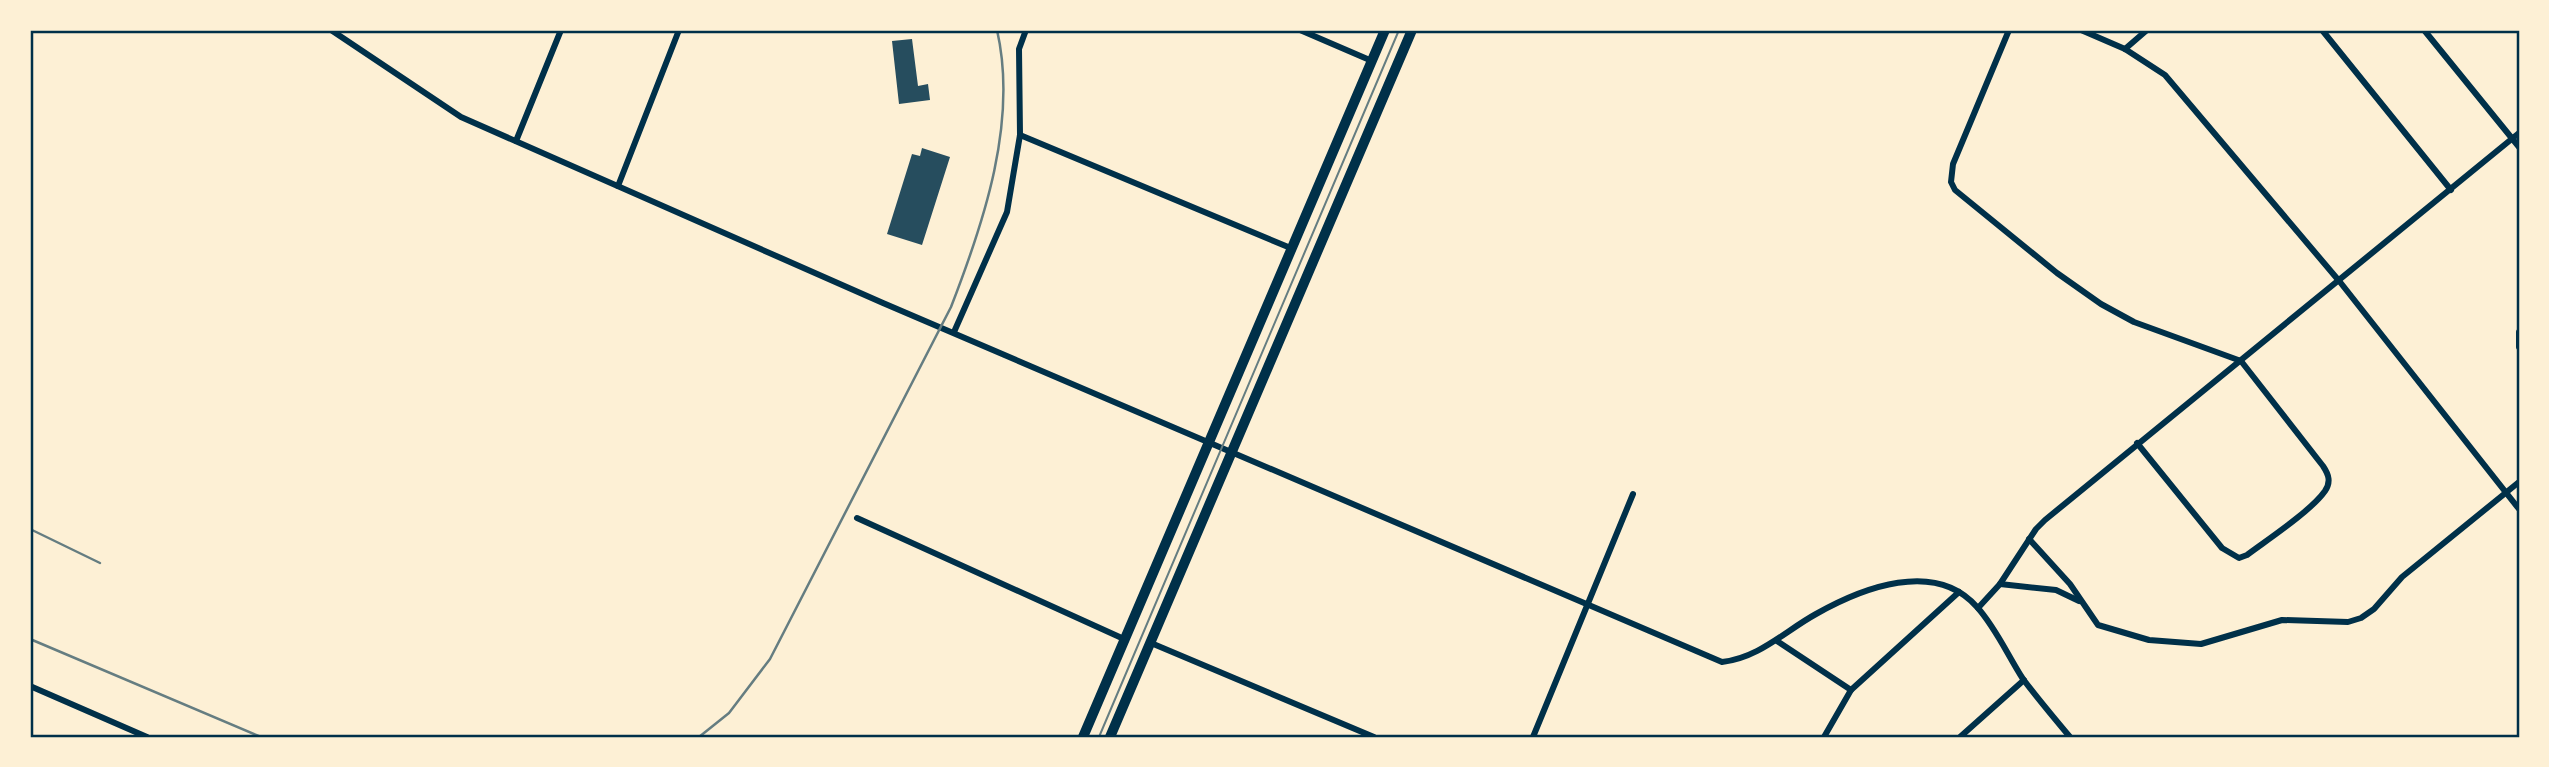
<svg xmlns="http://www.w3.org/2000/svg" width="2549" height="767" font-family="'DM Sans',sans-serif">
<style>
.building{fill:#264d5e}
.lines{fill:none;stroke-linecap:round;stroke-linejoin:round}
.minor{stroke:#003049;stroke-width:6}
.primary{stroke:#003049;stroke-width:10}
.tram{stroke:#657d81;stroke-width:2}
.rail{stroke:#657d81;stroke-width:2.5}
.neatline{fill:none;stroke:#003049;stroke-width:2.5}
</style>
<rect width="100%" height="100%" fill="#fdf0d5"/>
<g class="building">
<polygon points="912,39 918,86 928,84 930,100 899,104 892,41"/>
<polygon points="922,148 950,157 922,245 887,234 912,154 920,156"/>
</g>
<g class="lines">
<g class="minor">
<path d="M331,30L461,117L883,303L1722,662C1759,658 1785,631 1816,614C1862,588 1935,559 1977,607C1996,628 2008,656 2023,679C2038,699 2054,718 2070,737"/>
<polyline points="1300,30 1372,61"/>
<path d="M2009,30L1953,164L1951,182L1955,190L2057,273L2101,304L2134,322L2241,361L2323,466C2329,475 2331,482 2325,491C2311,511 2267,540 2247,555L2239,558L2222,548L2137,443"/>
<polyline points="2081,30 2125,49 2165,75 2340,282 2519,509"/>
<polyline points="2322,30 2451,190"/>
<polyline points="2424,30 2519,147"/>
<polyline points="2125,49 2147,30"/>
<polyline points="1020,135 1293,249"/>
<polyline points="516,141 561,30"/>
<polyline points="618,186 679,30"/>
<polyline points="954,332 1007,212 1020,135 1019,49 1026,30"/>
<polyline points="2519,332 2519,347"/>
<polyline points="857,518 1124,639"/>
<polyline points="2029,539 2070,584 2098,625 2149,640 2201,644 2282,620 2348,622 2361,618 2374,609 2402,577 2519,482"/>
<polyline points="2000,584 2056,590 2079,601"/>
<polyline points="1978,608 2000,584 2036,529 2045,520 2519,133"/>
<polyline points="1777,641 1851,690"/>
<polyline points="1151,643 1374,737"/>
<polyline points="30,686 147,737"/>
<polyline points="1533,737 1633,494"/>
<polyline points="1824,737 1851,690 1959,592"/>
<polyline points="1960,737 2024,680"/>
</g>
<g class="primary">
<polyline points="1083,737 1385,30"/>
<polyline points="1110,737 1412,30"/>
</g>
<polyline class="tram" points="1099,737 1399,30"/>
<g class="rail">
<polyline points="30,529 100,563"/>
<polyline points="30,639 261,737"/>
<path d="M699,737L729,713L770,659L951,307C984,222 1018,121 997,30"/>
</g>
</g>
<rect width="2549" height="767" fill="none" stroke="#fdf0d5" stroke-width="63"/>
<rect x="32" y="32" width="2486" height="704" class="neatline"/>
</svg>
